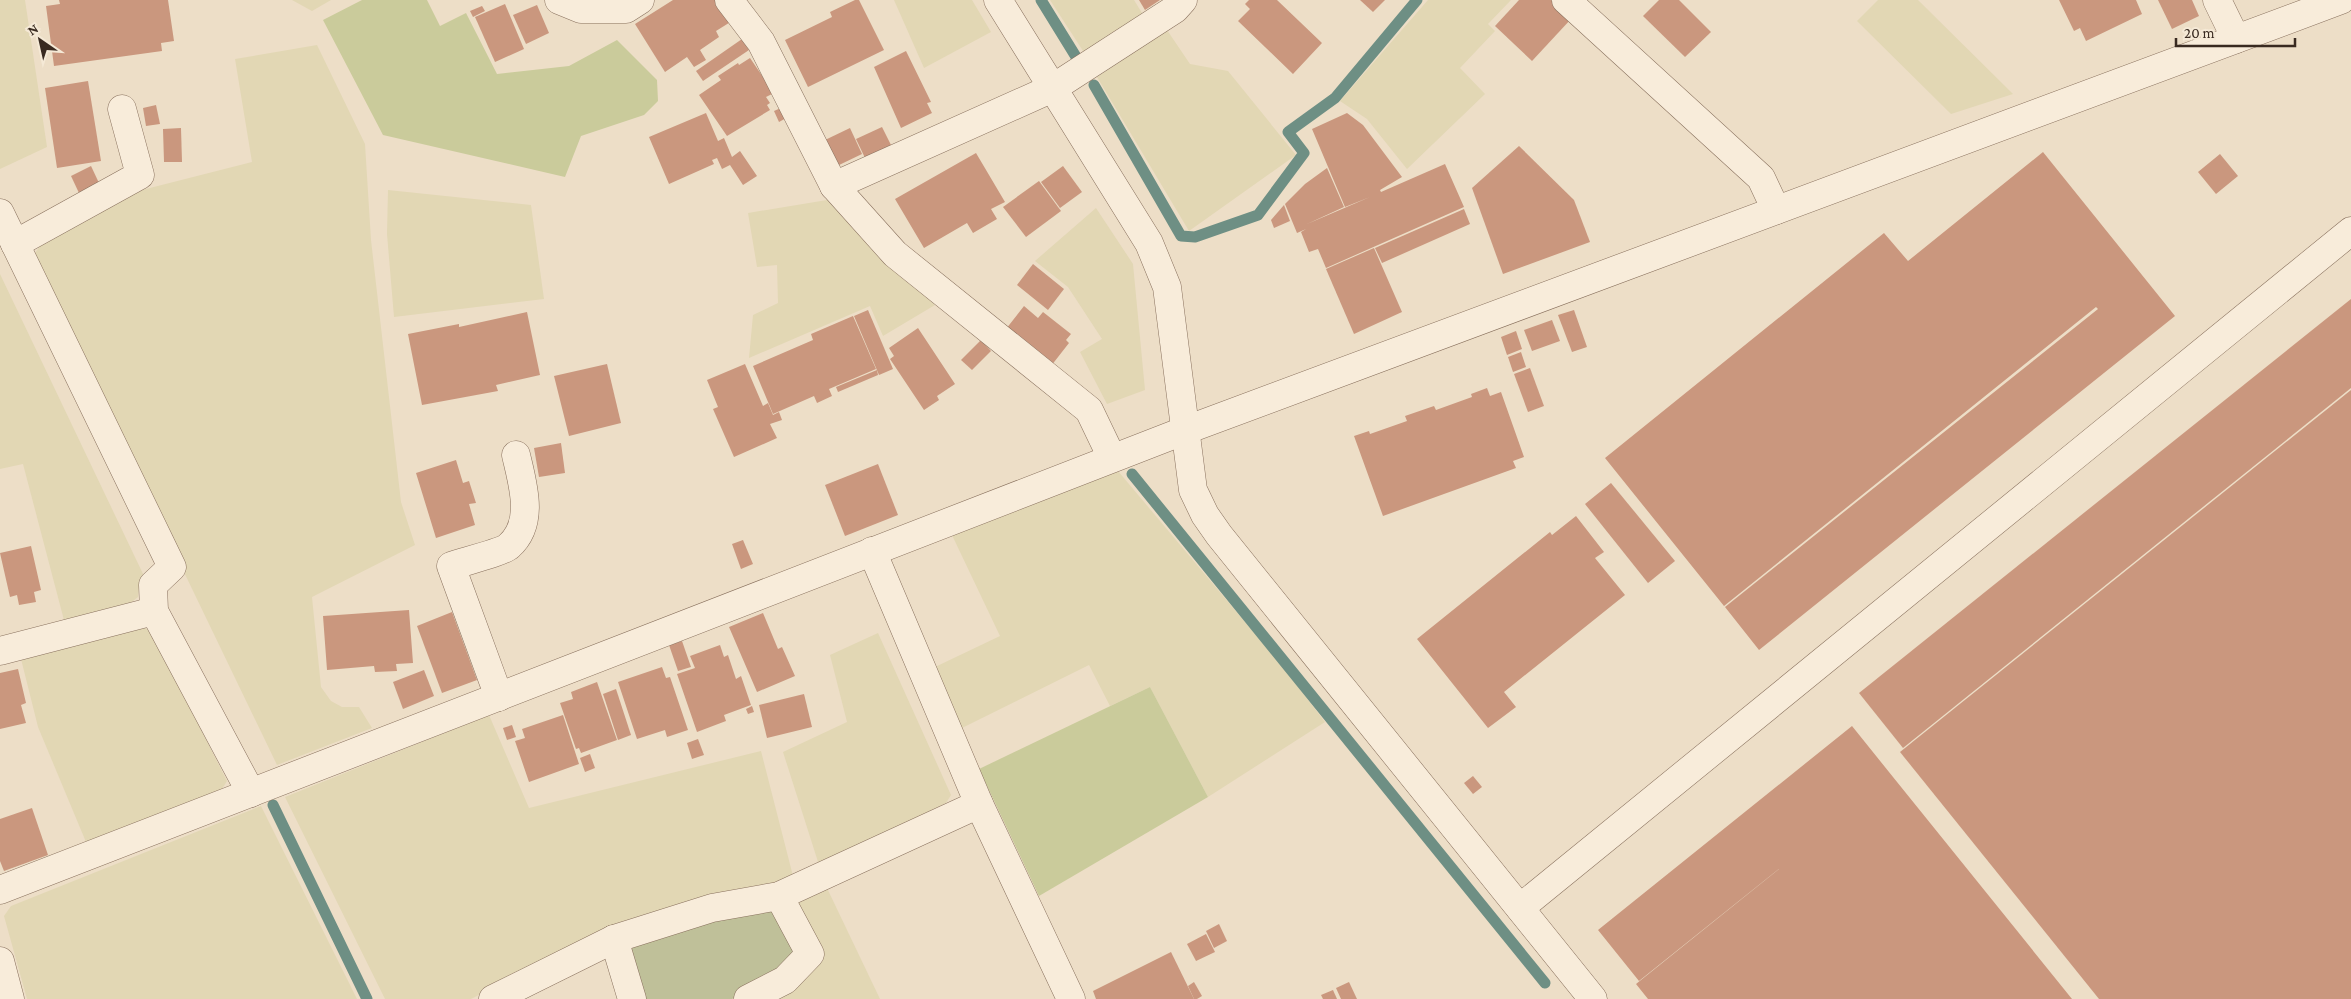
<svg xmlns="http://www.w3.org/2000/svg" width="2351" height="999" font-family="'Crimson Pro',serif">
<style>
.farmland{fill:#e2d7b4}
.green{fill:#cacb9b}
.cemetery{fill:#bfc099}
.lines{fill:none;stroke-linecap:round;stroke-linejoin:round}
.stream{stroke:#6e8f84;stroke-width:11}
.building{fill:#ca977e}
.minor-casing{stroke:#88705d;stroke-width:29}
.minor{stroke:#f8ecda;stroke-width:28}
</style>
<rect width="100%" height="100%" fill="#eddec7"/>
<g class="farmland">
<polygon points="0,0 25,0 47,147 0,169"/>
<polygon points="292,0 331,0 312,11"/>
<polygon points="894,0 972,0 991,32 924,68"/>
<polygon points="1050,0 1134,0 1145,18 1087,57"/>
<polygon points="1428,0 1511,0 1488,24 1495,31 1460,68 1485,94 1407,169 1367,119 1340,101"/>
<polygon points="1878,0 1918,0 2013,94 1951,114 1857,21"/>
<polygon points="1167,30 1190,64 1228,71 1296,155 1189,231 1097,77"/>
<polygon points="317,45 365,144 371,240 401,502 415,545 312,597 321,687 331,701 342,707 359,707 372,728 277,765 32,257 45,239 138,191 252,162 235,59"/>
<polygon points="388,190 531,205 544,299 394,317 387,234"/>
<polygon points="833,199 844,213 935,305 883,336 870,306 749,358 753,315 778,303 777,265 757,267 748,213"/>
<polygon points="1096,208 1133,264 1145,390 1107,404 1080,352 1102,339 1068,287 1035,261"/>
<polygon points="0,274 144,576 139,586 138,597 124,608 65,624 23,464 0,469"/>
<polygon points="1118,471 1282,666 1325,722 1208,797 1150,687 1110,706 1089,665 962,728 935,667 1000,636 951,533"/>
<polygon points="143,627 152,632 227,781 222,789 86,842 38,727 21,659"/>
<polygon points="878,633 951,795 946,803 819,865 783,752 847,722 830,655"/>
<polygon points="489,715 529,808 761,751 793,876 765,892 609,930 471,999 385,999 285,797"/>
<polygon points="261,806 357,999 27,999 4,916 11,906"/>
<polygon points="826,886 880,999 767,999 790,900"/>
</g>
<g class="green">
<polygon points="362,0 427,0 440,26 466,13 497,74 569,66 617,40 657,80 658,101 644,115 581,136 565,177 383,135 323,20"/>
<polygon points="1150,687 1208,797 1039,896 979,769"/>
</g>
<polygon class="cemetery" points="778,907 802,952 781,975 732,999 637,999 623,947 720,917"/>
<g class="lines">
<g class="stream">
<polyline points="1041,0 1078,60"/>
<polyline points="1094,85 1181,236 1195,237 1258,215 1304,153 1288,132 1335,98 1417,0"/>
<polyline points="1132,474 1545,983"/>
<polyline points="273,805 367,999"/>
</g>
</g>
<g class="building">
<polygon points="59,0 168,0 174,41 161,43 162,51 54,66 46,6 60,4"/>
<polygon points="673,0 719,0 732,21 716,31 719,37 700,50 706,60 694,67 687,57 665,72 635,24"/>
<polygon points="855,0 859,0 884,50 808,87 785,40 832,17 830,12"/>
<polygon points="1139,0 1160,0 1145,10"/>
<polygon points="1249,0 1277,0 1322,43 1293,74 1238,21 1250,9 1245,4"/>
<polygon points="1360,0 1385,0 1373,12"/>
<polygon points="1519,0 1551,0 1571,19 1532,61 1495,26"/>
<polygon points="1659,0 1679,0 1711,32 1685,57 1643,16"/>
<polygon points="2059,0 2136,0 2142,14 2086,41 2080,28 2074,31"/>
<polygon points="2158,0 2192,0 2199,16 2172,29"/>
<polygon points="505,4 524,49 495,62 475,17"/>
<polygon points="537,5 549,33 526,44 513,15"/>
<polygon points="482,6 485,11 473,17 470,11"/>
<polygon points="742,39 749,50 703,81 696,71"/>
<polygon points="906,51 931,102 927,103 932,113 901,128 874,67"/>
<polygon points="750,58 774,93 766,97 770,103 767,105 770,110 727,136 699,95 721,80 718,76 738,63 739,65"/>
<polygon points="88,81 101,161 57,168 45,88"/>
<polygon points="156,105 160,124 146,126 143,108"/>
<polygon points="783,107 788,117 779,122 774,111"/>
<polygon points="706,113 718,141 724,138 732,157 740,151 757,176 743,185 730,165 722,169 717,158 712,160 714,164 669,184 649,137"/>
<polygon points="1347,113 1363,125 1402,177 1380,190 1381,192 1445,164 1464,207 1326,268 1318,249 1309,252 1301,232 1306,229 1297,233 1285,204 1305,184 1327,168 1344,207 1307,224 1370,197 1345,207 1312,129"/>
<polygon points="882,127 892,147 866,160 856,139"/>
<polygon points="181,128 182,162 164,162 163,129"/>
<polygon points="850,128 862,154 837,166 825,140"/>
<polygon points="1519,146 1574,200 1590,242 1503,274 1472,188"/>
<polygon points="2043,152 2175,316 1759,650 1725,607 2098,309 2096,307 1724,606 1605,458 1884,233 1908,261"/>
<polygon points="976,153 1005,202 991,209 997,219 973,233 967,223 924,248 895,199"/>
<polygon points="2220,154 2238,176 2216,194 2198,172"/>
<polygon points="91,166 99,183 79,193 71,176"/>
<polygon points="1063,166 1082,192 1060,208 1041,182"/>
<polygon points="1039,181 1061,211 1026,237 1003,207"/>
<polygon points="1284,205 1290,221 1274,228 1271,220"/>
<polygon points="1464,209 1470,224 1382,263 1375,248"/>
<polygon points="1374,248 1402,312 1354,334 1326,269"/>
<polygon points="1033,264 1064,289 1048,310 1017,285"/>
<polygon points="2351,299 2351,388 1903,748 1859,693"/>
<polygon points="1024,306 1038,318 1043,312 1071,334 1066,340 1069,343 1051,366 1006,329"/>
<polygon points="868,310 893,369 879,375 854,316"/>
<polygon points="1574,310 1587,347 1572,352 1558,315"/>
<polygon points="527,312 540,375 496,385 498,391 422,405 408,334 459,324 459,327"/>
<polygon points="853,316 876,369 829,389 832,396 817,403 814,396 773,414 753,366 813,340 811,334"/>
<polygon points="1552,320 1560,341 1532,351 1524,330"/>
<polygon points="918,328 955,384 937,396 939,400 924,410 890,359 894,356 889,348"/>
<polygon points="1516,331 1522,349 1507,355 1501,337"/>
<polygon points="981,340 991,351 972,370 961,360"/>
<polygon points="1521,352 1526,367 1513,372 1508,357"/>
<polygon points="607,364 621,423 569,436 554,376"/>
<polygon points="745,364 763,406 768,403 773,415 779,412 782,420 770,424 777,438 734,457 713,409 718,407 707,380"/>
<polygon points="1530,368 1544,406 1528,412 1514,374"/>
<polygon points="877,370 878,375 838,392 836,387"/>
<polygon points="1487,388 1490,396 1501,392 1524,457 1513,461 1516,468 1383,516 1354,436 1369,431 1370,434 1407,421 1405,416 1434,406 1436,410 1472,397 1471,394"/>
<polygon points="2351,390 2351,999 2099,999 1900,752"/>
<polygon points="561,443 565,473 539,477 534,448"/>
<polygon points="456,460 463,483 469,481 476,503 469,504 475,525 436,538 416,473"/>
<polygon points="878,464 898,515 845,536 825,485"/>
<polygon points="1611,483 1675,561 1648,583 1585,504"/>
<polygon points="1576,516 1604,552 1595,558 1625,595 1504,692 1516,707 1488,728 1417,639 1550,532 1552,535"/>
<polygon points="743,540 753,564 741,569 732,544"/>
<polygon points="31,546 41,590 34,592 36,602 19,605 17,595 10,597 0,553"/>
<polygon points="409,610 413,663 396,664 397,671 375,672 374,666 327,670 323,616"/>
<polygon points="452,612 477,680 442,693 417,626"/>
<polygon points="763,613 778,649 782,647 795,676 757,692 729,627"/>
<polygon points="682,641 691,667 678,671 669,645"/>
<polygon points="720,645 724,657 728,655 736,679 741,676 751,705 724,715 726,721 697,732 677,674 695,668 690,656"/>
<polygon points="662,667 666,678 670,677 688,730 667,737 665,730 637,739 618,682"/>
<polygon points="18,669 26,703 21,705 26,723 0,729 0,673"/>
<polygon points="424,670 434,696 403,709 393,682"/>
<polygon points="597,682 617,740 581,753 579,748 576,749 560,703 573,699 571,692"/>
<polygon points="616,689 631,735 618,740 603,694"/>
<polygon points="804,694 812,727 767,738 759,705"/>
<polygon points="752,706 754,712 748,714 746,709"/>
<polygon points="563,715 579,764 529,782 515,741 525,738 522,729"/>
<polygon points="512,725 516,737 507,740 503,728"/>
<polygon points="1852,726 1893,777 2072,999 1648,999 1636,984 1825,832 1639,981 1598,930"/>
<polygon points="698,739 704,755 692,759 687,743"/>
<polygon points="590,754 595,768 585,772 580,758"/>
<polygon points="1473,776 1482,787 1473,794 1464,783"/>
<polygon points="32,808 48,855 4,871 0,861 0,819"/>
<polygon points="1219,924 1227,941 1214,948 1206,931"/>
<polygon points="1206,934 1215,952 1196,961 1187,944"/>
<polygon points="1171,952 1194,999 1096,999 1093,991"/>
<polygon points="1194,982 1202,996 1197,999 1194,999 1188,986"/>
<polygon points="1349,982 1357,999 1341,999 1336,988"/>
<polygon points="1333,990 1337,999 1323,999 1321,995"/>
</g>
<g class="lines">
<g class="minor-casing">
<g id="minor">
<polyline points="559,0 581,9 626,9 640,0"/>
<polyline points="729,0 761,42 834,186 895,254 1089,410 1112,458"/>
<polyline points="998,0 1149,243 1167,287 1193,490 1205,515 1219,535 1593,999"/>
<polyline points="1566,0 1761,178 1776,210"/>
<polyline points="2217,0 2236,39"/>
<polyline points="834,186 1053,88 1175,9 1183,0"/>
<polyline points="0,213 172,567 153,585 154,611 251,793"/>
<polyline points="15,244 140,175 122,109"/>
<polyline points="872,551 979,804 1071,999"/>
<polyline points="0,651 154,611"/>
<path d="M499,697L451,566C462,562 503,552 509,546C535,523 523,485 516,455"/>
<polyline points="0,890 1186,430 2341,0"/>
<polyline points="1520,908 2351,231"/>
<polyline points="614,939 632,999"/>
<polyline points="0,961 10,999"/>
<polyline points="493,999 614,939 712,908 779,896 979,804"/>
<polyline points="748,999 785,980 810,954 779,896"/>
</g>
</g>
<use href="#minor" class="minor"/>
</g>
<g transform="translate(40 40) rotate(326)" stroke="#f5e9d6" stroke-width="4" paint-order="stroke">
<path d="M0-4L9 19L0 12L-9 19Z" fill="#392a20"/>
<text y="-8" font-size="14" font-weight="bold" text-anchor="middle" fill="#392a20">N</text>
</g>
<path d="M2176 38v8h119v-8" fill="none" stroke="#392a20" stroke-width="2.5"/>
<text x="2184" y="38" font-size="15" fill="#392a20" stroke="#f5e9d6" stroke-width="4" paint-order="stroke">20 m</text>
</svg>
